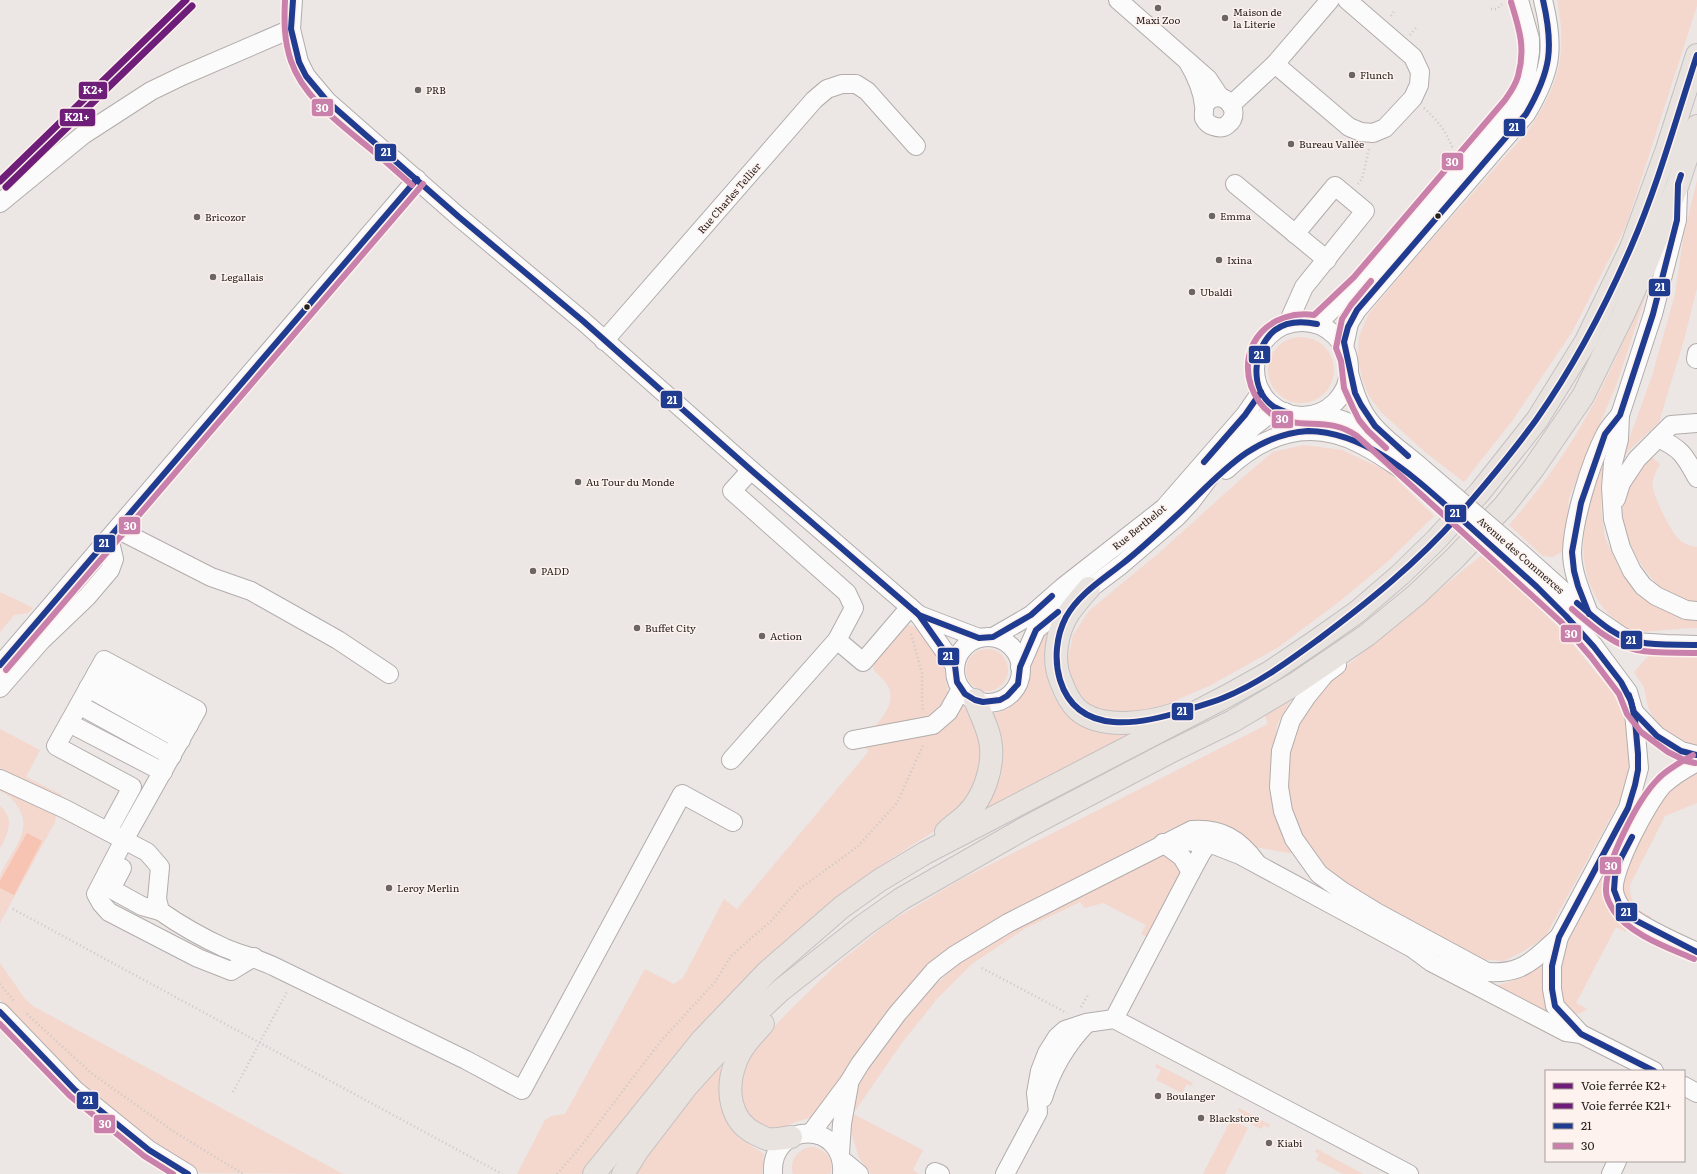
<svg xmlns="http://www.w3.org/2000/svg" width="1697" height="1174" font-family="Literata,serif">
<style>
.green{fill:#f4d7cd}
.water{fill:#f7c3b2}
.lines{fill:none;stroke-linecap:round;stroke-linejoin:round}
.minor-casing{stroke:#b2adac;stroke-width:20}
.major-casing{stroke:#c4c1c0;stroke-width:24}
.path{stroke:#cac8c7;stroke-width:2.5;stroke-dasharray:1 3;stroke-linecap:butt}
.minor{stroke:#fcfbfb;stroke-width:18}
.major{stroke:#e9e3e0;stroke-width:22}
.minor-bridge-casing{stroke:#b2adac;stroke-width:20;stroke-linecap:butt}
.minor-bridge{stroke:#fcfbfb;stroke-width:18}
.bus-1-casing{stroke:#fef2ee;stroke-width:9}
.bus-2-casing{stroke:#fef2ee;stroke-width:9}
.bus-1{stroke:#1f3c90;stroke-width:6}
.bus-2{stroke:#c980aa;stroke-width:6}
.rail-1-casing{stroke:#fef2ee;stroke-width:10}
.rail-2-casing{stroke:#fef2ee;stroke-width:10}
.rail-1{stroke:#6e1e78;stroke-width:7}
.rail-2{stroke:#6e1e78;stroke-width:7}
.poi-dot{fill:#6b6664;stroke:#fef2ee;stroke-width:1.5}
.bus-dot{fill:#25211f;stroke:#fef2ee;stroke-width:1.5}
.labels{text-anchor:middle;stroke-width:3;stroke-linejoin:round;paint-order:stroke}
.poi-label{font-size:10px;fill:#25211f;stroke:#fef2ee;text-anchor:start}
.street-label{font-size:10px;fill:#25211f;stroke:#fef2ee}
.line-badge{stroke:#fef2ee;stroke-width:1.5}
.badge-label{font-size:11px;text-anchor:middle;font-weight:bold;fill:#fff}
</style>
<rect width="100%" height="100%" fill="#ece6e4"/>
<g class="green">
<path d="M1557,0H1697V6L1626,226L1572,332L1512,421L1464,482L1425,452L1381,412L1369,396L1362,379L1358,357L1359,337L1368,315L1411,263L1528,131C1559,85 1568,55 1557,0Z"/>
<polygon points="1697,180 1697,288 1684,340 1659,422 1623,456 1652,376 1675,294 1684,234"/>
<path d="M1652,276L1616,386L1587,453L1569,498L1566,538L1563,551L1553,557L1543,556L1509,525C1545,484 1577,438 1601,389C1620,352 1636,313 1652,276Z"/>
<circle cx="1301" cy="370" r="33"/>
<polygon points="1304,445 1342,450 1389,472 1434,516 1386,563 1336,604 1277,648 1211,685 1163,706 1129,713 1100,712 1085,700 1074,685 1067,663 1073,635 1089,611 1160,552 1241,479 1273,452"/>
<path d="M1648,454L1660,464C1656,472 1651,479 1653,488C1654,497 1669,528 1676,536C1681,543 1689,546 1697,547V605C1685,601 1674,598 1664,590C1647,577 1629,548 1623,527C1620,512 1624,493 1630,479C1634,470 1642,462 1648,454Z"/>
<path d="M1606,457L1601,481V509L1605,538L1619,568L1637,594L1662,608L1697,621V628C1683,628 1668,630 1654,631C1649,631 1643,632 1639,632C1626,630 1614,620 1606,611C1568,567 1585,505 1606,457Z"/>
<polygon points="1483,554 1561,630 1613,693 1623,713 1631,753 1625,791 1545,937 1524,951 1504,961 1479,959 1451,947 1329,875 1302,841 1283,782 1296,724 1322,686"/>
<polygon points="0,592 33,608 28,613 14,615 0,632"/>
<path d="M1056,623C1053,635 1048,648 1047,660C1044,696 1068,727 1105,732C1113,733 1121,733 1130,733L980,815L993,714L1008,709L1018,700L1028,687L1034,651L1042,638Z"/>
<path d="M905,624L915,627L943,654L945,675L948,694L967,709L979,733L982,764L971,797L936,830L892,858L834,901L583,1174H517L545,1120L552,1116L565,1114L645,969L674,984L683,978L724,899L737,909L869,751L860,744C872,728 902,705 886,683C881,676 873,673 872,664Z"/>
<circle cx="987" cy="670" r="21"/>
<path d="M1653,651L1697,655V745C1675,748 1656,725 1648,707C1646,701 1646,694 1644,688C1642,683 1637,677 1634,672Z"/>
<polygon points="1294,693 1277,725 1274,747 1295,854 1255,847 1205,822 1190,821 1170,829 1017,910 928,966 814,1116 790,1124 780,1130 756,1128 741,1102 740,1087 747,1064 758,1044 788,1012 836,965 888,923 960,880 1268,724 1264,713"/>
<polygon points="0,729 40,750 26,777 62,795 61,798 23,781 0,768"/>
<path d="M1697,772V803L1665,816L1630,885C1630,904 1635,908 1651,917L1650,920C1631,909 1621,901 1623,877L1657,801L1681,782Z"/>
<path d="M0,785L53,810L56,815L55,822L0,923C0,912 0,886 0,877C8,853 35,833 18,807C14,800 8,794 0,791Z"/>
<path d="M0,806C15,818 8,834 0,848Z"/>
<polygon points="1164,854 1173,855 1182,874 1149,938 1141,934 1146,925 1103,903 1085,908 1080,902 1024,929 972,964 937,999 901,1044 853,1114 923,1150 913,1170 919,1174 871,1174 859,1158 847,1118 858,1086 879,1052 907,1014 928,991 966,958 1020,927"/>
<path d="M1603,877C1603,900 1606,911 1626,925V932L1616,927L1576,1003L1587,1009L1579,1014L1572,1012L1561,997L1559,965L1562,951Z"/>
<polygon points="0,963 25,999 33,1006 343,1174 201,1173 113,1113 83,1089 19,1025 0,999"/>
<polygon points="1542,964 1542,985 1544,1001 1559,1022 1493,987 1520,978"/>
<polygon points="1156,1064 1193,1083 1191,1086 1187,1084 1182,1093 1156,1080 1161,1070 1155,1067"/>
<polygon points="720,1067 724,1072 724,1111 739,1138 764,1154 762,1174 633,1174 713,1068"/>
<polygon points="1239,1108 1270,1125 1269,1128 1264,1125 1261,1129 1239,1118 1242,1113 1238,1111"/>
<polygon points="1231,1120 1248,1128 1225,1174 1203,1174"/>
<path d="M810,1147C825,1148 835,1158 830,1174H793C789,1161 797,1150 810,1147Z"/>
<polygon points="1317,1149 1363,1174 1343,1174 1316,1160 1319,1154 1315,1152"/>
</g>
<polygon class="water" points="27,833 42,841 14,895 0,888 0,881"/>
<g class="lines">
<g class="minor-casing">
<g id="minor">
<polyline points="293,0 291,29 299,62 306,76 327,101 459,217 583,321 751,470 919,615 955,666"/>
<polyline points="1118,0 1208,79 1220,97"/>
<path d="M1188,62C1195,74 1203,92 1204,106C1205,110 1203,113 1204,118C1206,122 1209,125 1213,126C1218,128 1223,128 1227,125C1246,111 1219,83 1204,106"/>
<polyline points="1275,64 1349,127 1361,132 1373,133 1385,128 1413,98 1419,85 1420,72 1413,57 1347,0"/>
<polyline points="1231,105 1275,64 1330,0"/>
<polyline points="1235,184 1327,260"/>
<polyline points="1678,192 1677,220 1653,314 1620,415 1619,439 1613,463 1611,488 1613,519 1621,548 1632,571 1643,586 1656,596 1686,610 1697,611"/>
<polyline points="0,203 83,135 151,91 182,76 291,29"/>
<circle cx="1302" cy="369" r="47"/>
<polyline points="1289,323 1291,316 1304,287 1365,211 1335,186 1295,234"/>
<polyline points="1317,324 1360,282 1512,105 1526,79 1530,52 1530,39 1519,0"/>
<polyline points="604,341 814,100 827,89 842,84 856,84 867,91 916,146"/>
<path d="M1344,347L1349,323L1357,310L1526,114C1552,71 1555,48 1543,0"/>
<polyline points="1696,359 1697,353"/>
<path d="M1349,373C1353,388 1358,404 1366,416C1378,435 1406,454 1423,469"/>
<path d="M1313,415C1344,417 1354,423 1377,444"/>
<path d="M1658,438C1682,449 1685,456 1697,478"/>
<path d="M1226,470C1265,433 1310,418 1360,444C1379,453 1397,467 1415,478"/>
<polyline points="1616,499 1621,483 1637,459 1671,425 1697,423"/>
<polyline points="117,529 211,577 251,591 338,640 389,674"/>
<polyline points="1522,554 1589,614 1621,636 1634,642 1666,644 1697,645"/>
<polyline points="1512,564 1567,616 1593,645 1628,692 1634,712 1657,736 1681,751 1697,755"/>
<path d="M1589,614C1582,594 1572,574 1572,552C1573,520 1590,464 1605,435C1608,428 1615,421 1620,415"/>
<polyline points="919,615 979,638"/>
<polyline points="993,637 1031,615 1063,587 1164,508 1245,415 1261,392"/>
<circle cx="988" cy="670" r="33"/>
<polyline points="837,640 863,662 910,607"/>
<polyline points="0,665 417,179"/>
<polyline points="1337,665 1325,674 1307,696 1291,720 1281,751 1279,787 1283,811 1294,839 1319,874 1342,891 1376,912 1487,972"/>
<polyline points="1020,667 1036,630 1044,623 1121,565 1177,517 1190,503 1229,451 1253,427 1267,416 1285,412"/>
<polyline points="96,674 189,725"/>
<polyline points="0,688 41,641 87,597 110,570 114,559 109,538"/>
<polyline points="88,688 181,740"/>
<polyline points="79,705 172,756"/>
<polyline points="69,723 163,772"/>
<polyline points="853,740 933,725 948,712 961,689"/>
<polyline points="731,760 837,640 854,608 847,593 732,491 751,470"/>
<path d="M1697,762C1686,768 1674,775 1664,784C1649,799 1611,870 1614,891C1615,898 1619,905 1623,910C1635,925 1678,943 1697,952"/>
<path d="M0,779L65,809L147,852L160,867L157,899L160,911C180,925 203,938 225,948C242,955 259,959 275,967L466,1060L522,1090L682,794L733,822"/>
<polyline points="108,831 132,787 56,746 104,660 197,710 124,840 96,894 101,903 109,912 198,958 231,971 254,957"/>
<polyline points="1180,841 1209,843 1240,855 1412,948 1431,962 1566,1032 1581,1034 1654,1071"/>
<polyline points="1163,843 1182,857 1191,872"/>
<polyline points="122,868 111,889 142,906 160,911"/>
<path d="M1476,971C1519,977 1529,964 1559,937"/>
<polyline points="0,1012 75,1090 149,1150 188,1174"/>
<polyline points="1114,1019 1191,872 1202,852 1209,843"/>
<polyline points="1581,1034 1555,1006 1552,989 1552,966 1559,937 1628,808 1639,768 1634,712"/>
<polyline points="1684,1086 1697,1093"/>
<path d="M1043,1098C1051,1071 1066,1045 1086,1024"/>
<path d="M811,1133L849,1082L860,1064L897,1014L934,971L955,955L1008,923L1192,830C1221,828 1239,839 1256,862"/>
<polyline points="840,1153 842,1124 849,1085"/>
<polyline points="842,1160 859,1174"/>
<polyline points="935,1172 940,1174"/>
<path d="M773,1174C770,1120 846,1120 842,1174"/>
<polyline points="1005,1174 1038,1112 1036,1093 1040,1071 1047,1053 1057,1037 1065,1030 1086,1023 1114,1019 1409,1174"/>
<polyline points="1611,1174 1617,1161"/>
</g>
</g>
<g class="major-casing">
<g id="major">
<path d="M1089,588C1082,596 1074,605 1068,614C1057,632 1052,659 1060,679C1064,690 1069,702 1078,710C1101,730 1149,723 1175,714"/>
<path d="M946,832C952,826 960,821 967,814C983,798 993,770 991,747C990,731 981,715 975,700"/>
<path d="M763,1024C752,1036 740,1048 735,1064C726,1089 729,1121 756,1134C759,1135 763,1138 767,1139C774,1140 784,1138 791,1137"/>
<polyline points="594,1174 702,1040 767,972 842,907 880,880 925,853 1227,696 1270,672 1313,643 1357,612 1400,575 1436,540 1480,492 1537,420 1586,341 1631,248 1667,149 1697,55"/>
<polyline points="623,1174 638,1150 687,1086 736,1032 781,990 864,925 901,899 1027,827 1168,753 1233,721 1295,684 1367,635 1416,595 1455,558 1504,506 1533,469 1583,396 1623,315 1647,262 1678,184 1697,126"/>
</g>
</g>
<g class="path">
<polyline points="1491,9 1497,9 1504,2"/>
<polyline points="1391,16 1395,10"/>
<polyline points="1410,35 1416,28"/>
<path d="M1424,108C1438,121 1446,131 1453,149"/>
<polyline points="1358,184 1362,179 1369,149"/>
<polyline points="911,634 922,673 922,698 923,711"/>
<polyline points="13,909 502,1174"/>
<polyline points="982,968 1067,1013"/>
<polyline points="0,984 14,1001"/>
<polyline points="1081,1007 1088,995"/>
<polyline points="27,1014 91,1073 176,1133 243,1174"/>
<polyline points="233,1092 288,990"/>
<polyline points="557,1174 578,1150 660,1042 715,982 731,956 771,921 799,889 857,847 897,803 924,743"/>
</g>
<use href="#minor" class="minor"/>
<use href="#major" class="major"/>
<g class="minor-bridge-casing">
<g id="minor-bridge">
<polyline points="1423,469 1522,554"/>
<polyline points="1429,491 1512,564"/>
</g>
</g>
<use href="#minor-bridge" class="minor-bridge"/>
<g class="bus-1-casing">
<g id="bus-1">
<polyline points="293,0 291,29 299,62 306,76 327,101 459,217 583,321 751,470 919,615 955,666 957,682 965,694 975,700 983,702 1000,700 1007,696 1018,684 1020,667 1036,630 1058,612"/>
<path d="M1288,413C1283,411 1278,409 1274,407C1248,389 1253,348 1275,330C1287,321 1303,321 1317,324"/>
<path d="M1308,431C1368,432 1416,479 1458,516C1417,563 1368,602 1319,639C1289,661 1258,684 1223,698C1211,703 1199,706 1186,710C1143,724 1078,738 1060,680C1054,660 1056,636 1066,617C1079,594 1102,580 1122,564C1140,550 1157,534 1174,518C1215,481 1248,435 1308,431Z"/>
<path d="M1408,456L1375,426L1361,405L1355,393L1344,342L1348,327L1357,310L1526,114C1551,71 1554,48 1543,0"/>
<polyline points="1204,462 1245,415 1261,392"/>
<polyline points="1458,516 1537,587 1566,616 1594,647 1621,682 1631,701 1635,720 1638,754 1638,770 1635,785 1628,808 1559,937 1552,966 1552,989 1555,1006 1581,1034 1654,1071"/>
<path d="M1458,516C1485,485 1512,453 1536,420C1574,366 1605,307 1631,247C1658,185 1676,119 1697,55"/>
<path d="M1577,603C1595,618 1615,638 1639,642C1658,646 1678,644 1697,645"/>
<polyline points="915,611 919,615 979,638 993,637 1031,615 1052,596"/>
<polyline points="1589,614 1578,586 1574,571 1572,552 1581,503 1605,434 1620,415 1653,314 1677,220 1678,184 1681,175"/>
<polyline points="0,665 417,179"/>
<polyline points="1629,695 1634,712 1657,736 1681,751 1697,755"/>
<polyline points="1632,837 1621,858 1615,876 1614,890 1619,903 1631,918 1697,952"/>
<polyline points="0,1012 75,1090 149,1150 188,1174"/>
</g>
</g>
<g class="bus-2-casing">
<g id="bus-2">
<path d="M285,0C284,21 284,41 291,61C303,97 339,123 368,147C383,159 397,172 412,185"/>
<path d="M1511,2C1519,28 1526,48 1518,76C1516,84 1510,93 1505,100L1354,277L1314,315C1272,309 1237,343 1251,386C1255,397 1261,406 1270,413C1298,433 1327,414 1357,436L1561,622L1591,657L1619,694L1627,714L1641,732L1668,752L1686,761L1695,763"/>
<polyline points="1371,281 1351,305 1342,319 1336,348 1341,361 1344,388 1353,408 1359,420 1368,431 1386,448"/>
<path d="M1572,609C1591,625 1612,645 1637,650C1657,654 1677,652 1697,653"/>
<polyline points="6,670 423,184"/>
<path d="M1693,755C1681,762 1667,769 1658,779C1638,799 1605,863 1606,891C1606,898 1610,905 1614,911C1629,934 1669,948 1694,959"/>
<polyline points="0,1024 70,1096 144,1156 173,1174"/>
</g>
</g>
<use href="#bus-1" class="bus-1"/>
<use href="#bus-2" class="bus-2"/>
<g class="rail-1-casing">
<polyline id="rail-1" points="0,181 186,0"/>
</g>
<g class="rail-2-casing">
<polyline id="rail-2" points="6,187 192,6"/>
</g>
<use href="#rail-1" class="rail-1"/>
<use href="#rail-2" class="rail-2"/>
</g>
<g class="poi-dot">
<circle cx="1158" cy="8" r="4"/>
<circle cx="1225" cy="18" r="4"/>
<circle cx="1352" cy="75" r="4"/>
<circle cx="418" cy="90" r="4"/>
<circle cx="1291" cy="144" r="4"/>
<circle cx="1212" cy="216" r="4"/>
<circle cx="197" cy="217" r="4"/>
<circle cx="1219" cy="260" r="4"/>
<circle cx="213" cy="277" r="4"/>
<circle cx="1192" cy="292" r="4"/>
<circle cx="578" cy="482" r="4"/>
<circle cx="533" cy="571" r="4"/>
<circle cx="637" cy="628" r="4"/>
<circle cx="762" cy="636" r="4"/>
<circle cx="389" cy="888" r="4"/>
<circle cx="1158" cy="1096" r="4"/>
<circle cx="1201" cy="1118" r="4"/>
<circle cx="1269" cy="1143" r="4"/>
</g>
<g class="bus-dot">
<circle cx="1438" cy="216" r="3.5"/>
<circle cx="307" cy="307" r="3.5"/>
</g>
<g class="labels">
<g class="poi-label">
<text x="1233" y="16">Maison de<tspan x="1233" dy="12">la Literie</tspan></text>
<text x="1158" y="24" text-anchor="middle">Maxi Zoo</text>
<text x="1360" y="79">Flunch</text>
<text x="426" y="94">PRB</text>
<text x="1299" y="148">Bureau Vallée</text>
<text x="1220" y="220">Emma</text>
<text x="205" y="221">Bricozor</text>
<text x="1227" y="264">Ixina</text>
<text x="221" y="281">Legallais</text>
<text x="1200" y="296">Ubaldi</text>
<text x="586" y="486">Au Tour du Monde</text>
<text x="541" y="575">PADD</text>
<text x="645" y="632">Buffet City</text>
<text x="770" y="640">Action</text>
<text x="397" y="892">Leroy Merlin</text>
<text x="1166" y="1100">Boulanger</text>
<text x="1209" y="1122">Blackstore</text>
<text x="1277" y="1147">Kiabi</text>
</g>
<g class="street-label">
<text transform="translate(729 198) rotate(-49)" y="4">Rue Charles Tellier</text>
<text transform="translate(1139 527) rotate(-39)" y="4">Rue Berthelot</text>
<text transform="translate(1521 555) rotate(41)" y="4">Avenue des Commerces</text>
</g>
</g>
<g class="line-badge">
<rect x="78" y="81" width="30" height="19" rx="4" fill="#6e1e78"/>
<rect x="311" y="98" width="23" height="19" rx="4" fill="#c980aa"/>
<rect x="59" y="108" width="37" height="19" rx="4" fill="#6e1e78"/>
<rect x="1503" y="118" width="23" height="19" rx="4" fill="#1f3c90"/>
<rect x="374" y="143" width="23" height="19" rx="4" fill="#1f3c90"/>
<rect x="1441" y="152" width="23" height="19" rx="4" fill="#c980aa"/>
<rect x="1648" y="278" width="23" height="19" rx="4" fill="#1f3c90"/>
<rect x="1248" y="345" width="23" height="19" rx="4" fill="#1f3c90"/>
<rect x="660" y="390" width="23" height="19" rx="4" fill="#1f3c90"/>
<rect x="1271" y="410" width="23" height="19" rx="4" fill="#c980aa"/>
<rect x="1444" y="504" width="23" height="19" rx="4" fill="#1f3c90"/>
<rect x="118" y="516" width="23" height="19" rx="4" fill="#c980aa"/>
<rect x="93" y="534" width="23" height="19" rx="4" fill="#1f3c90"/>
<rect x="1560" y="624" width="22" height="19" rx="4" fill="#c980aa"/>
<rect x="1620" y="630" width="23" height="20" rx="4" fill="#1f3c90"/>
<rect x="937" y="647" width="23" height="19" rx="4" fill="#1f3c90"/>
<rect x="1171" y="702" width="23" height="19" rx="4" fill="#1f3c90"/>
<rect x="1599" y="856" width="23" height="19" rx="4" fill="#c980aa"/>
<rect x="1615" y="902" width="23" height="20" rx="4" fill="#1f3c90"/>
<rect x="76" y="1091" width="23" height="19" rx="4" fill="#1f3c90"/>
<rect x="93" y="1114" width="23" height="20" rx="4" fill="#c980aa"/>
</g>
<g class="badge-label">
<text x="93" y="94">K2+</text>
<text x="322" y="112">30</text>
<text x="77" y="121">K21+</text>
<text x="1514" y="131">21</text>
<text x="386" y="156">21</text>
<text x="1452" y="166">30</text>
<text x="1660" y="291">21</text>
<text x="1259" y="359">21</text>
<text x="672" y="404">21</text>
<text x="1282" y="423">30</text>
<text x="1455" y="517">21</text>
<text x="130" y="530">30</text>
<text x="104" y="547">21</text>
<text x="1571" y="638">30</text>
<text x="1631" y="644">21</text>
<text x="948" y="660">21</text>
<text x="1182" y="715">21</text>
<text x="1611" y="870">30</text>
<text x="1626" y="916">21</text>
<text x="88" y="1104">21</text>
<text x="105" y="1128">30</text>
</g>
<rect x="1545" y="1070" width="140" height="92" fill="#fef2ee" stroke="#a79e9b"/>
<rect x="1553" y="1083" width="20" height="6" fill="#6e1e78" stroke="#a79e9b"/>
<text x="1581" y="1090" font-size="12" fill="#25211f">Voie ferrée K2+</text>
<rect x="1553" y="1103" width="20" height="6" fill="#6e1e78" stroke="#a79e9b"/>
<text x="1581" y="1110" font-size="12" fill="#25211f">Voie ferrée K21+</text>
<rect x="1553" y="1123" width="20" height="6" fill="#1f3c90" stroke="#a79e9b"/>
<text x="1581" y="1130" font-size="12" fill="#25211f">21</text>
<rect x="1553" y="1143" width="20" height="6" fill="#c980aa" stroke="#a79e9b"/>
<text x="1581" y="1150" font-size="12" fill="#25211f">30</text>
</svg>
